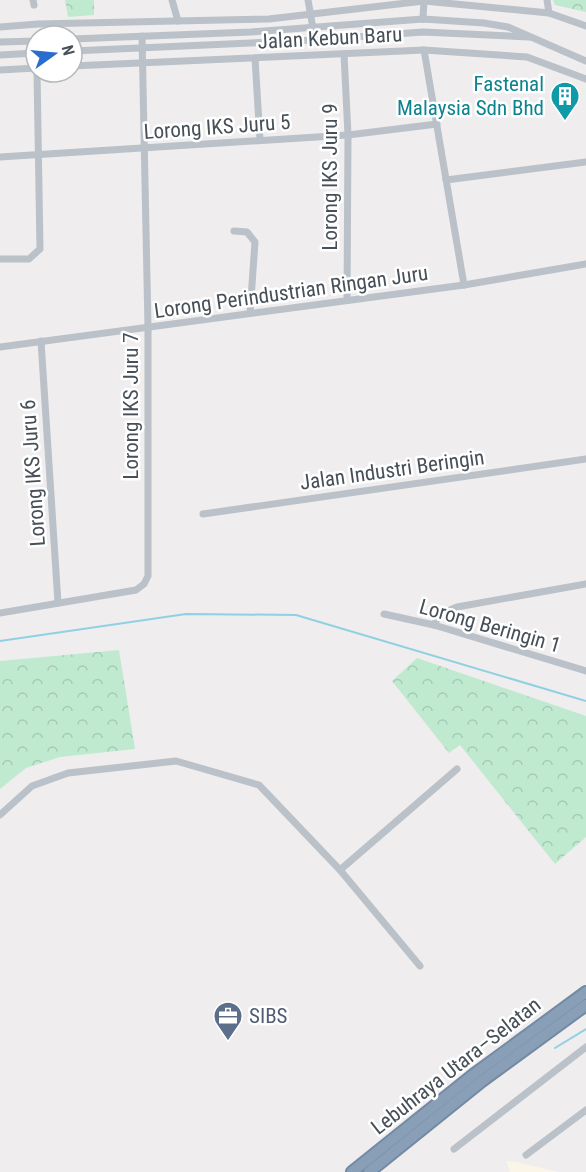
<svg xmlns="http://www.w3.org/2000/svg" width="586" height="1172" font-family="'Roboto Condensed',sans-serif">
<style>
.commercial{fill:#faf5e7}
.forest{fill:url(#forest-crowns)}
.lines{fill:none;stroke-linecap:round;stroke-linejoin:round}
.stream{stroke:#90d0e3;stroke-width:2}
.highway-casing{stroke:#748aa3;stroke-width:14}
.minor{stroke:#bac1c8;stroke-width:7}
.highway{stroke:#899fb7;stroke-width:10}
.labels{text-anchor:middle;stroke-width:5;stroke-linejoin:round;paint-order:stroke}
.street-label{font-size:21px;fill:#475058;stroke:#fff}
.culture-label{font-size:21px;fill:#0d838f;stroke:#fff;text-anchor:end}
.service-label{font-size:21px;fill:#4e5e75;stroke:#fff;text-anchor:start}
</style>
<defs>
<pattern id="forest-crowns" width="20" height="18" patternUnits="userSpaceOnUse" patternTransform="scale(1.5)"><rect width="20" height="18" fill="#bfead0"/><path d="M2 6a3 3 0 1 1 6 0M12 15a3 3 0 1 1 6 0" fill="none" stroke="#a6cab5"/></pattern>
</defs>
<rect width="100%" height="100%" fill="#efeded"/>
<polygon class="commercial" points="506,1161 516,1162 559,1172 510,1172"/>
<g class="forest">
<polygon points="65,0 94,0 94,15 68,17"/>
<polygon points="553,0 586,0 586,12 555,5"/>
<polygon points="119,650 135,749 60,757 26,768 0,789 0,661"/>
<polygon points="417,658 586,716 586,837 555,864 460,745 449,753 392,681"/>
</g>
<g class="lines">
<g class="stream">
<polyline points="0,641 186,614 296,615 586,701"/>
<polyline points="555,1048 586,1029"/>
</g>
<g class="highway-casing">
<g id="highway">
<polyline points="352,1172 473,1075 586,992"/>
<polyline points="369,1172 482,1081 586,1005"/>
</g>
</g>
<g class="minor">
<polyline points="33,0 34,5"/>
<polyline points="172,0 178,21"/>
<polyline points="308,0 315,40"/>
<polyline points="547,0 549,13"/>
<polyline points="423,19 424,0"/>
<polyline points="0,27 38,24 269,19 424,1 549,13 586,26"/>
<polyline points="72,39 251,32 423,19 484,23 508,27 586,61"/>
<polyline points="0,42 36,41"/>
<polyline points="424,50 464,285"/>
<polyline points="72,51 315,40 423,32 529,37"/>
<polyline points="344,54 348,135 347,300"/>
<polyline points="0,55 36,53"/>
<polyline points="255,58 260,140"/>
<polyline points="72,66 424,50 527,57 586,79"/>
<polyline points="0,70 36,68"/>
<polyline points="0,157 348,135 437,124"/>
<polyline points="446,180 586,162"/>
<polyline points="234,231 247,232 255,242 250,313"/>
<polyline points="0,259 29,259 40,249 37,72"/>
<polyline points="41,341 58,603"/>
<polyline points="0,347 464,285 586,264"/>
<polyline points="203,514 586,459"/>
<polyline points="0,613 136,590 144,584 148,576 148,328 142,36"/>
<polyline points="384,614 434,625 586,671"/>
<polyline points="434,625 440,614 457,607 586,584"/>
<polyline points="0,815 32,786 68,773 176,761 259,785 340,870 420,966"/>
<polyline points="340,870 457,769"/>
<polyline points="454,1149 586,1047"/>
<polyline points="526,1155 586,1110"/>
</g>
<use href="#highway" class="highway"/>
</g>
<defs>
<g id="building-pin" transform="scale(1.5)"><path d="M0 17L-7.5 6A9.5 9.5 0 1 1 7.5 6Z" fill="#0f9aa8" stroke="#fff"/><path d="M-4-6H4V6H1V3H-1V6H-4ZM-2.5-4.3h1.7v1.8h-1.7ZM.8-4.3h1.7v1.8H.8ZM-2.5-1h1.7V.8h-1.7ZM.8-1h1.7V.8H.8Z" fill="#fff"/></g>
<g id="office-pin" transform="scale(1.5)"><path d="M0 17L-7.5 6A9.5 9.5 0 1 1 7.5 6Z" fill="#5c6f8a" stroke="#fff"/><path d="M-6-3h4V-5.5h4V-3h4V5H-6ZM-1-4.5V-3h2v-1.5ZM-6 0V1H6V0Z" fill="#fff"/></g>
</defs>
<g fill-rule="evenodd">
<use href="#building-pin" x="565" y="96"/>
<use href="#office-pin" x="228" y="1016"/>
</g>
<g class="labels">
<g class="street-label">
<text transform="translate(330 38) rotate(-3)" y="7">Jalan Kebun Baru</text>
<text transform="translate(217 127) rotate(-4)" y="7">Lorong IKS Juru 5</text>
<text transform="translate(330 177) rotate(-90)" y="7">Lorong IKS Juru 9</text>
<text transform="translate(291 292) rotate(-8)" y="7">Lorong Perindustrian Ringan Juru</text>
<text transform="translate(131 406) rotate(-90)" y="7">Lorong IKS Juru 7</text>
<text transform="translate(392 470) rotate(-8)" y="7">Jalan Industri Beringin</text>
<text transform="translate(33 473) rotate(-94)" y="7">Lorong IKS Juru 6</text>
<text transform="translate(490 626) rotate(16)" y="7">Lorong Beringin 1</text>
<text transform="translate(456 1066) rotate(-38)" y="7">Lebuhraya Utara–Selatan</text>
</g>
<g class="culture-label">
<text x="544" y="91">Fastenal<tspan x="544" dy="24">Malaysia Sdn Bhd</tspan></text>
</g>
<g class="service-label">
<text x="249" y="1023">SIBS</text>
</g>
</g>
<g transform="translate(54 54) rotate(75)"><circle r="28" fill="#ffffff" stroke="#b5b9bc" stroke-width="1.5"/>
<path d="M0-4.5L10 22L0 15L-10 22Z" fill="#2a6ecd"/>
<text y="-9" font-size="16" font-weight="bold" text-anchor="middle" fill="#475058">N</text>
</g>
</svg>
